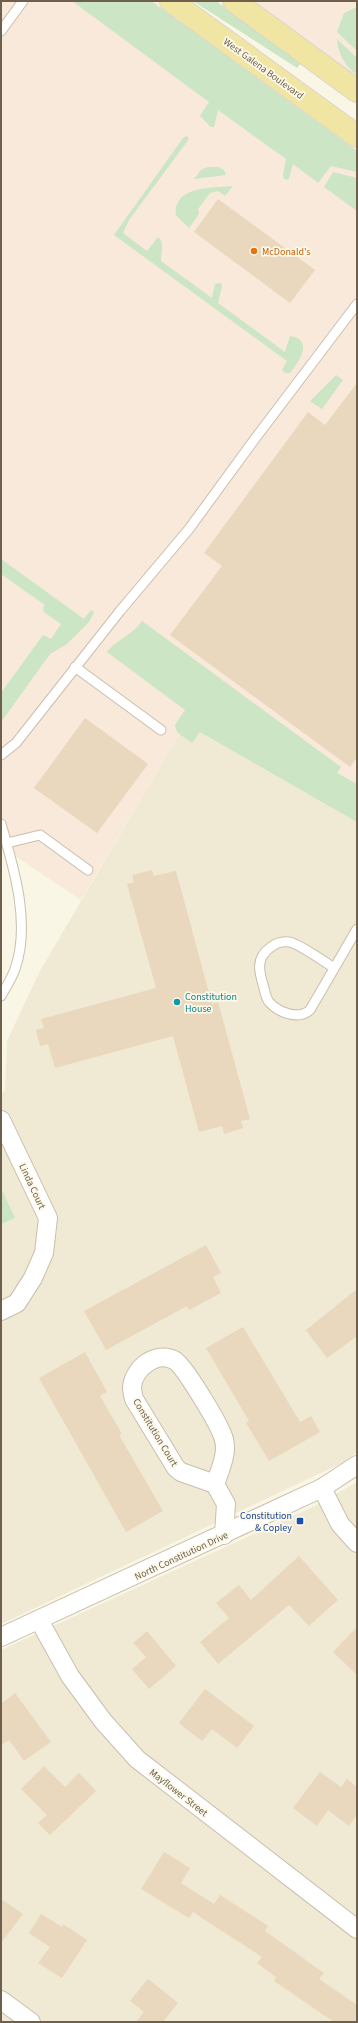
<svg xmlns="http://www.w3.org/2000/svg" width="358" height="2023" font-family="'Source Sans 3',sans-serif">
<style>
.residential{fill:#f0e9d4}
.commercial{fill:#f8e9da}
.green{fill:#cbe5c5}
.building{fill:#e9d8bd}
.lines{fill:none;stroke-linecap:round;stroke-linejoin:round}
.service-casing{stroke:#c9bfac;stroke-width:11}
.minor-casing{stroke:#c9bfac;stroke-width:20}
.primary-casing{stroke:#dad6d1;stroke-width:24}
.service{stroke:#fff;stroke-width:9}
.minor{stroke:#fff;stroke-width:18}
.primary{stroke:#f1e5a4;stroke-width:22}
.food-dot{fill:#e8710a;stroke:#fdf9ea;stroke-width:1.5}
.culture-dot{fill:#0f9aa8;stroke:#fdf9ea;stroke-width:1.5}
.transit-dot{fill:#1a4fb4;stroke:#fdf9ea;stroke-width:1.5}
.labels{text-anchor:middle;stroke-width:3.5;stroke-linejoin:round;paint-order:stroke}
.street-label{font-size:10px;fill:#6f604d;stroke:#fdf9ea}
.food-label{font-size:10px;fill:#c56008;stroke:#fdf9ea;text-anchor:start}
.culture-label{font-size:10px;fill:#0d838f;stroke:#fdf9ea;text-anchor:start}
.transit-label{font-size:10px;fill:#164399;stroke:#fdf9ea;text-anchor:end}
</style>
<rect width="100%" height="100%" fill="#f9f6e5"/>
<g class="residential">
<polygon points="188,719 357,810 357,1452 346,1461 1,1624 1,1093 5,1091 7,1041 40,971"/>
<polygon points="357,1482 357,2022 1,2022 1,1650 315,1506"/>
</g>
<g class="commercial">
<polygon points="1,1 155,1 357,150 357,810 188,719 81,900 1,847"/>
<polygon points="253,1 357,1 357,77"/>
</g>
<g class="green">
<polygon points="72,1 151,1 357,151 357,172 331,166 318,183 293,164 289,178 288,180 284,179 283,175 286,159 218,110 214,127 211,127 200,116 209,102"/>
<polygon points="193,1 216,1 301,63 297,68"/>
<polygon points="357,7 357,51 337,32 344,13"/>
<path d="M337,39L357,58V75C345,66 338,54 337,39Z"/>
<path d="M187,136L189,139L129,220L123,233L147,251L158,237C165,242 161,253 161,261L212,298L215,284L221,283L222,286L218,303L285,352L290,336C315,340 298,363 290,373H286L282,370L287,361L114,235L183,138Z"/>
<polygon points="208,167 218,167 224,170 226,175 194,179 201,170"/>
<polygon points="333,172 357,178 357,211 324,187"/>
<path d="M233,186L225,196L218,191L210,193L198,209L199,214L189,228L176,215C173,186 211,188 233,186Z"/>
<polygon points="336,375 343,380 322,409 310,401"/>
<polygon points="1,559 84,619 91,610 94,612 89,622 67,644 50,654 1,722 1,693 43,635 51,639 61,624 44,612 43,608 45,605 1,574"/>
<path d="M142,621L341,767L337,773L357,784V822L200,732L192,743L177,732L175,725L185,710L107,652C117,639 133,635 142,621Z"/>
<polygon points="1,1188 15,1218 1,1224"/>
</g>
<g class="building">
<polygon points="218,199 315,270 290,303 194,232"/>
<polygon points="357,383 357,758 350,767 170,635 222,566 204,553 308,412 325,425"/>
<polygon points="85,718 148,764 97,833 34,788"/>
<polygon points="152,870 154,876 176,871 212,1004 218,1002 250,1119 241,1121 243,1128 224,1134 222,1126 199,1132 173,1036 55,1068 48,1044 40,1046 36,1030 44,1028 41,1019 156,988 127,884 134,882 132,875"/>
<polygon points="206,1245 221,1273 213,1277 221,1293 189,1310 187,1306 106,1350 84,1311"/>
<polygon points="357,1289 357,1336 327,1358 306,1330"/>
<polygon points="243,1327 300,1422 311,1416 320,1432 269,1461 246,1423 249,1421 206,1348"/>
<polygon points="85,1352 107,1392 100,1396 122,1434 119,1435 163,1511 126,1532 39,1378"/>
<polygon points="299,1556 338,1600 309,1626 289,1605 218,1664 200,1642 229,1618 216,1603 239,1585 251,1600"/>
<polygon points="357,1627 357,1675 333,1652"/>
<polygon points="147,1631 176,1666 149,1689 132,1669 146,1657 133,1643"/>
<polygon points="205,1689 254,1726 237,1748 212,1729 202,1741 179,1723"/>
<polygon points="15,1693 51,1742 24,1761 9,1740 1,1745 1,1704"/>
<polygon points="44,1766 65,1787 79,1773 96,1791 50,1835 38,1823 47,1815 21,1789"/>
<polygon points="320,1772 341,1787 347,1779 357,1787 357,1814 349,1826 328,1810 317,1826 293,1808"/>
<polygon points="164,1852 190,1868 181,1883 214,1904 220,1895 268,1926 265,1931 324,1973 319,1979 357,2005 357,2022 334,2022 274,1981 276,1977 257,1963 262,1957 193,1912 189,1918 141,1889"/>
<polygon points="1,1899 23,1914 1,1943"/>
<polygon points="41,1914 62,1927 63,1924 87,1940 62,1978 38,1963 50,1947 29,1933"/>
<polygon points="148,1979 178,2003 163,2022 136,2022 144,2012 130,2001"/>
</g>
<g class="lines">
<g class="service-casing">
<g id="service">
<polyline points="1,31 23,1"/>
<polyline points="75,667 161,730"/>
<polyline points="1,755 16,743 120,611 189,529 254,440 357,304"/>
<path d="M1,824C14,868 31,924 15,969C12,978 6,987 1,996"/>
<polyline points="7,843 40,835 88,870"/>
<path d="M334,968C325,962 298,943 289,942C283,941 276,943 271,947C255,958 259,972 264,988C265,993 266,998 269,1002C279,1013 299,1020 310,1010L357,929"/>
</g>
</g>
<g class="minor-casing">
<g id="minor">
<polyline points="1,1120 48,1218 44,1253 33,1278 17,1303 1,1311"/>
<path d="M215,1484L181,1472L176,1468L134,1399C133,1395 132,1390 132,1387C134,1367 157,1351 174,1360C184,1365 217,1421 222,1434C224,1438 225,1444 225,1449C225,1460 219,1473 215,1484L226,1504L224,1535"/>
<polyline points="322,1488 340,1524 357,1543"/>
<polyline points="39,1620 70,1676 103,1721 137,1759 357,1929"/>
<polyline points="1,1637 322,1488 357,1465"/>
<polyline points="1,2000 31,2022"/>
</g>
</g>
<g class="primary-casing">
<g id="primary">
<polyline points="171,1 357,136"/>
<polyline points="234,1 357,91"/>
</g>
</g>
<use href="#service" class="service"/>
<use href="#minor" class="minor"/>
<use href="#primary" class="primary"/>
</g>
<circle class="food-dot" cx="254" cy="251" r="4"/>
<circle class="culture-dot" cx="177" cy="1002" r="4"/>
<rect class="transit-dot" x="296" y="1517" width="8" height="8" rx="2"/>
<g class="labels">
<g class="street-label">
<text transform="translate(264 68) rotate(36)" y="4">West Galena Boulevard</text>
<text transform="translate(33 1186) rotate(65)" y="4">Linda Court</text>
<text transform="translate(156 1432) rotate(59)" y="4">Constitution Court</text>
<text transform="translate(181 1555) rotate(-25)" y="4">North Constitution Drive</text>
<text transform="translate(179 1792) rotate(38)" y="4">Mayflower Street</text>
</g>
<g class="food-label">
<text x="262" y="255">McDonald's</text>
</g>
<g class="culture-label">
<text x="185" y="1000">Constitution<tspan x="185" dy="12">House</tspan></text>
</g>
<g class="transit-label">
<text x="292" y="1519">Constitution<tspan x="292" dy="12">&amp; Copley</tspan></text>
</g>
</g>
<rect width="358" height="2023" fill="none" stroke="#6f604d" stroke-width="4"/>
</svg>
